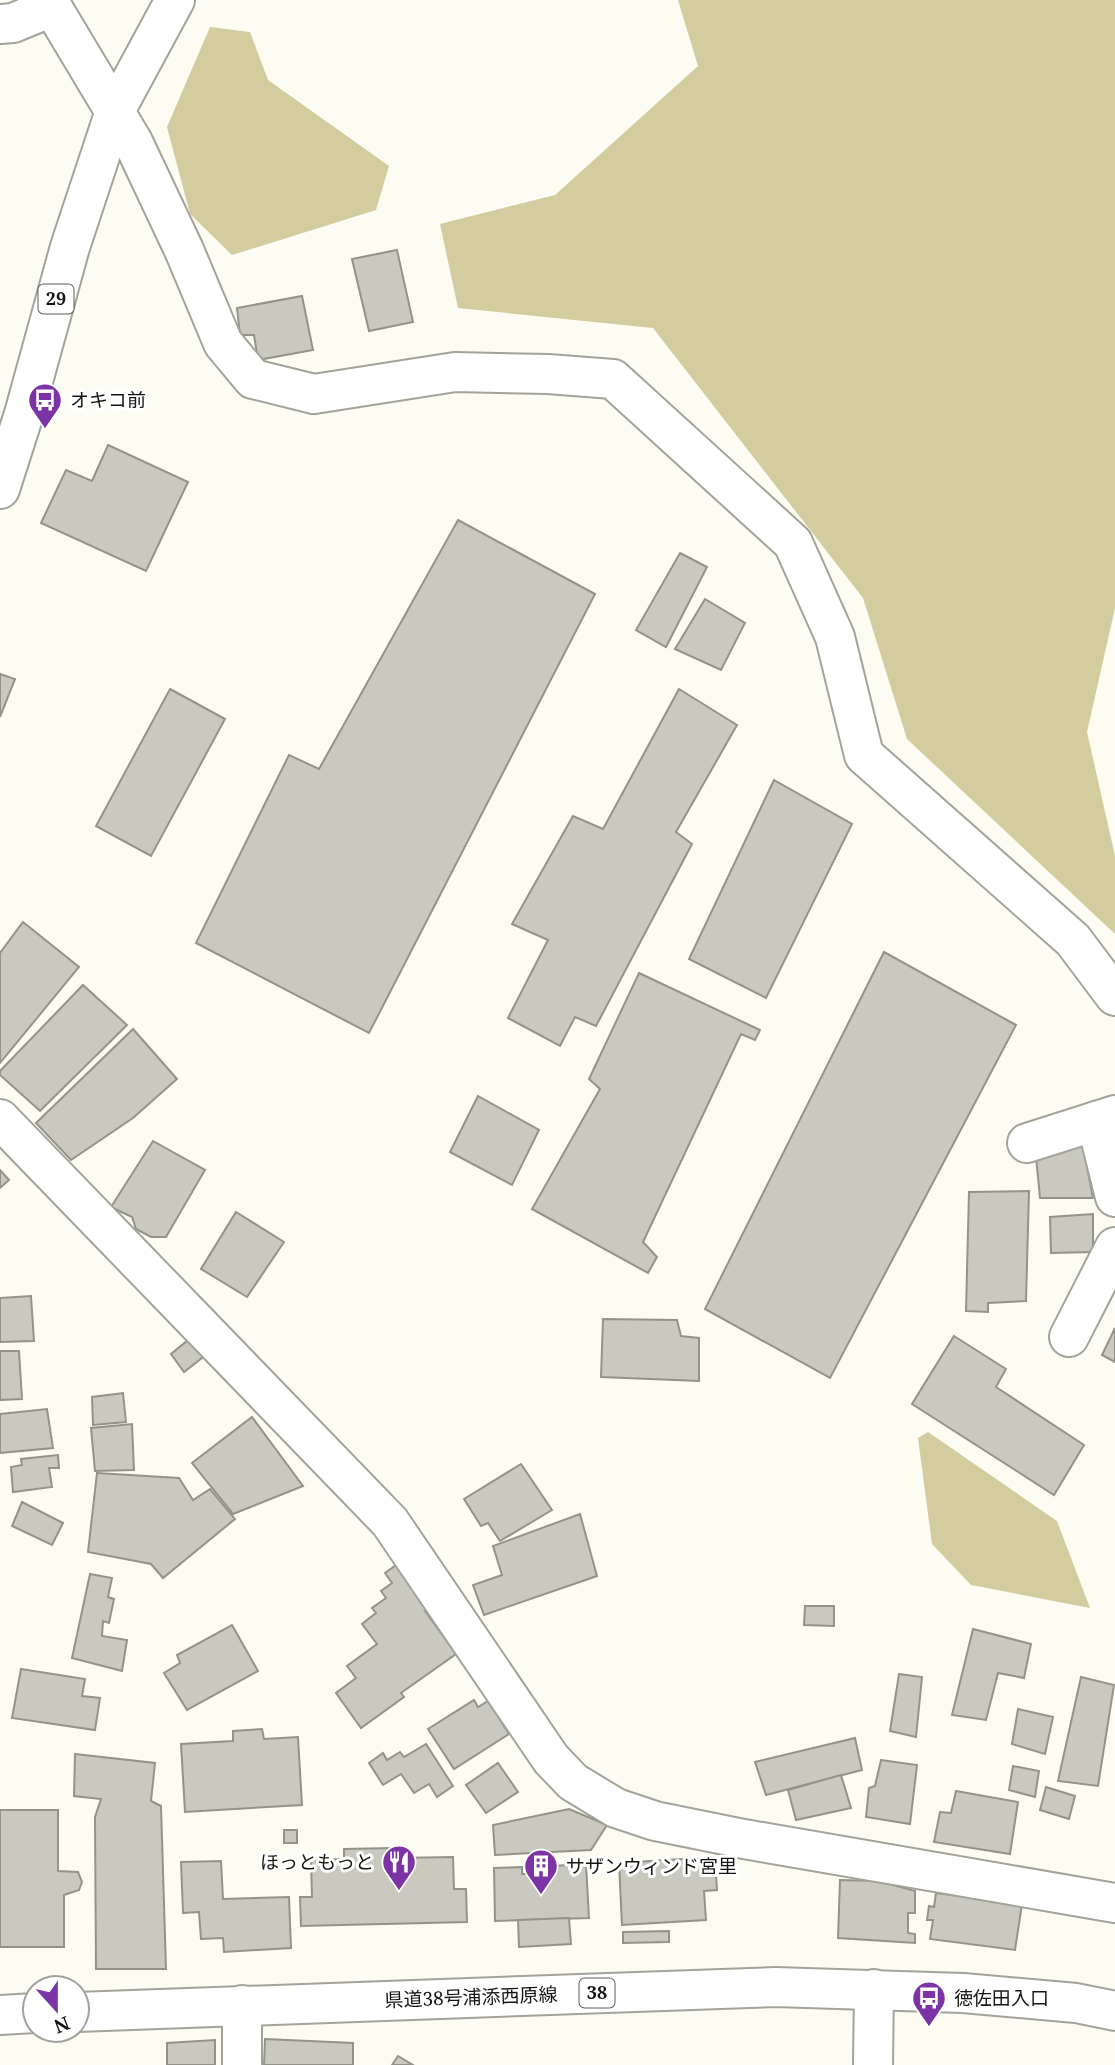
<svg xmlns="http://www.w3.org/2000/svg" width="1115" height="2065" font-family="'Noto Serif','Noto Sans JP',serif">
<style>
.forest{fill:#d3cc9f}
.building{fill:#cac9bf;stroke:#94938a;stroke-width:2}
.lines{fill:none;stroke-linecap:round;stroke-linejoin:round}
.minor-casing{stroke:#a4a399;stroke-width:42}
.major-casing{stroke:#a4a399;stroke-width:42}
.minor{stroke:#fff;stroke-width:38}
.major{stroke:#fff;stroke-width:38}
.labels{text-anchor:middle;stroke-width:6;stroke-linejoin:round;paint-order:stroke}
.shield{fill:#fff;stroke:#5b5b59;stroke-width:2}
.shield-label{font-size:18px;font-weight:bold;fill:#151512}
.poi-label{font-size:19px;fill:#151512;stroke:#fff;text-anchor:start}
.street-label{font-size:19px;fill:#151512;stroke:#fff}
</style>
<rect width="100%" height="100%" fill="#fdfcf2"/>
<g class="forest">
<polygon points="678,0 1115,0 1115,608 1087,732 1115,856 1115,934 907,739 863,598 653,328 458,308 440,224 555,195 698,66"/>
<polygon points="210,27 250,32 268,80 389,166 376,210 232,255 190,214 167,127"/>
<polygon points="928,1432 1057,1521 1090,1608 971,1585 932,1544 918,1438"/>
</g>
<g class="building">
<polygon points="397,250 413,322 369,331 352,259"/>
<polygon points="302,296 313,350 258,360 254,335 240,335 237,308"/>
<polygon points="108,445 188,482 146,571 41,523 66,470 92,481"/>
<polygon points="458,520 595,594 369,1033 196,943 289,755 319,769"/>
<polygon points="680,553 707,567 666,647 636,630"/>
<polygon points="705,599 745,623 721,670 675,649"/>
<polygon points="0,674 15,679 0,717"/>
<polygon points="170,689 225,719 151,856 96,826"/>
<polygon points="679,689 737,725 676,832 692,844 596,1026 575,1017 560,1046 508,1018 548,940 512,924 573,816 603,829"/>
<polygon points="774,780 852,824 766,998 689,959"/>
<polygon points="23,922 79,967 0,1063 0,953"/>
<polygon points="884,952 1016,1025 830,1378 705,1309"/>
<polygon points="639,973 760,1030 755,1040 741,1034 643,1242 657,1257 648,1273 532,1209 600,1089 589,1079"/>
<polygon points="83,985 127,1025 40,1111 0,1075 0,1071"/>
<polygon points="133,1029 177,1079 133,1118 71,1160 36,1123"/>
<polygon points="478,1096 539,1130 512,1185 450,1152"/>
<polygon points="153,1141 205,1170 166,1237 151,1237 136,1229 132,1217 111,1207"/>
<polygon points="1083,1145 1093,1198 1040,1198 1036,1156"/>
<polygon points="0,1170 9,1180 0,1188"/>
<polygon points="1029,1191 1026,1301 988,1303 988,1312 966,1311 969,1192"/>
<polygon points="236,1212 284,1242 247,1297 201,1269"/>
<polygon points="1093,1214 1093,1252 1051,1253 1050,1217"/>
<polygon points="31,1296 34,1341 0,1342 0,1298"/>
<polygon points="603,1319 677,1320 681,1336 699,1338 699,1381 601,1377"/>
<polygon points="1115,1328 1115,1362 1102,1355"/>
<polygon points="193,1336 207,1354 184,1372 171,1354"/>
<polygon points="954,1336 1006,1369 996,1387 1084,1445 1054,1495 912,1404"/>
<polygon points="0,1351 19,1351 22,1399 0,1400"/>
<polygon points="123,1393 126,1422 93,1425 92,1397"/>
<polygon points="47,1409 53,1448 0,1453 0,1414"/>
<polygon points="252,1417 303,1486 233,1514 192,1463"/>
<polygon points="132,1424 134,1470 95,1471 91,1428"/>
<polygon points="58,1455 59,1468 49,1468 52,1487 13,1492 11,1467 22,1465 21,1459"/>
<polygon points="521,1464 552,1510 500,1541 488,1523 481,1526 464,1499"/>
<polygon points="97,1473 179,1478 193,1500 210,1489 235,1519 163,1578 151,1564 88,1552"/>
<polygon points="22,1502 63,1523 52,1545 12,1526"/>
<polygon points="580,1514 597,1576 484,1615 473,1585 502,1575 493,1546"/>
<polygon points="399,1563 431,1606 425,1611 456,1654 401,1693 404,1697 361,1728 336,1693 356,1678 347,1666 377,1644 362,1624 376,1613 372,1608 386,1598 381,1591 392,1583 385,1573"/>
<polygon points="90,1574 112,1578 108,1597 114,1599 109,1623 103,1621 102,1636 127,1640 122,1671 72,1658"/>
<polygon points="805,1606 834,1606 834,1626 804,1625"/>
<polygon points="232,1625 258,1671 187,1710 164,1673 180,1663 177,1655"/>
<polygon points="973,1629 1031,1644 1024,1678 998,1673 986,1720 952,1715"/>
<polygon points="21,1669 85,1679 82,1696 100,1698 95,1730 12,1718"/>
<polygon points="899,1674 922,1677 916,1737 890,1731"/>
<polygon points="1081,1677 1114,1685 1098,1786 1058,1781"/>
<polygon points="474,1700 478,1707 488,1701 509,1734 454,1769 428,1729"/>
<polygon points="1018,1709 1053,1717 1045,1754 1012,1744"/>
<polygon points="262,1729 264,1739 298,1737 302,1805 185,1812 181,1744 233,1741 233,1731"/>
<polygon points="855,1738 862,1770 766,1795 755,1762"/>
<polygon points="426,1744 453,1786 437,1797 429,1784 414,1793 401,1774 383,1785 369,1763 383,1753 387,1760 400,1752 404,1757"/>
<polygon points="75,1754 155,1763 151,1801 161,1806 166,1969 96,1969 95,1817 101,1799 74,1796"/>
<polygon points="881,1760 917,1765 910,1824 866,1817 869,1788 875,1786"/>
<polygon points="498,1763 518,1792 486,1813 466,1785"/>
<polygon points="1013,1766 1039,1771 1035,1797 1009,1790"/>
<polygon points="841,1775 851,1808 796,1820 788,1790"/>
<polygon points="1046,1787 1075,1796 1069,1819 1040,1810"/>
<polygon points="956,1791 1018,1802 1010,1854 934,1842 940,1812 951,1813"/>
<polygon points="569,1809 607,1825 591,1850 495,1855 493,1825"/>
<polygon points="0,1810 58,1810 58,1871 78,1872 82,1882 79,1890 64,1895 64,1947 0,1947"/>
<rect x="284" y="1830" width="13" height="13"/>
<polygon points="393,1848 394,1858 453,1857 454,1889 466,1889 467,1922 301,1926 300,1897 312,1897 311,1860 344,1859 344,1849"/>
<polygon points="715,1857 717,1890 704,1891 706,1920 622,1925 619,1863"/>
<polygon points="221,1861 223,1899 289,1897 291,1948 224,1952 223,1938 201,1939 199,1912 183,1913 181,1862"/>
<polygon points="586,1864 589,1918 495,1921 494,1868 522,1867 522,1874 552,1873 552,1866"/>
<polygon points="840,1880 879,1881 915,1891 915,1913 908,1913 908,1933 915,1934 915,1943 838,1938"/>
<polygon points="936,1893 1022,1904 1015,1950 930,1939 933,1920 927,1920 929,1906 934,1907"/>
<polygon points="569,1918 571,1944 519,1947 518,1920"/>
<polygon points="669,1931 669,1942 623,1943 623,1932"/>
<polygon points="265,2039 353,2043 353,2065 264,2065"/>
<polygon points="215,2040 215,2065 167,2065 167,2043"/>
<polygon points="398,2056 413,2065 392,2065"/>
</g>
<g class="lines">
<g class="minor-casing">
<g id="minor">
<polyline points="48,0 133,142 184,250 223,343 253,379 314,394 455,372 548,374 613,379 793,543 835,637 864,755 1073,940 1115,996"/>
<polyline points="0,24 13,23 52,7"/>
<polyline points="0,1119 390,1522 551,1759 573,1782 616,1808 655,1821 744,1839 1115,1903"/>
<polyline points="1096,1121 1115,1197"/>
<polyline points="1027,1143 1115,1115"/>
<polyline points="1069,1337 1115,1247"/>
<polyline points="242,2065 242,2005"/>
<polyline points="873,2065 874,1989"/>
</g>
</g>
<g class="major-casing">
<g id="major">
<polyline points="0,489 24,414 70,247 115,111 175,0"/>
<polyline points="77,2012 775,1987 963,1993 1076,2003 1115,2011"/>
<polyline points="0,2015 35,2013"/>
</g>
</g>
<use href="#minor" class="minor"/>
<use href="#major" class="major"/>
</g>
<defs>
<g id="bus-pin" transform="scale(1.75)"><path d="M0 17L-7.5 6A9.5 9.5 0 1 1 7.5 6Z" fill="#7b33a5" stroke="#fff"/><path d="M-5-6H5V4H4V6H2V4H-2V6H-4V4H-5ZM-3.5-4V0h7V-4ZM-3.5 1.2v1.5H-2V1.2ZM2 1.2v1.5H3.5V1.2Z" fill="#fff"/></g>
<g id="restaurant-pin" transform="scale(1.75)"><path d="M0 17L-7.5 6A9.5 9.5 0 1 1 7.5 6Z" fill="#7b33a5" stroke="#fff"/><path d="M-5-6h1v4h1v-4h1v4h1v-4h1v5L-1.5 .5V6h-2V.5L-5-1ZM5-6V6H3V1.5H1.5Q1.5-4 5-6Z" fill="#fff"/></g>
<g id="building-pin" transform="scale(1.75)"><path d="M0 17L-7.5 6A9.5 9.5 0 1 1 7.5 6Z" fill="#7b33a5" stroke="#fff"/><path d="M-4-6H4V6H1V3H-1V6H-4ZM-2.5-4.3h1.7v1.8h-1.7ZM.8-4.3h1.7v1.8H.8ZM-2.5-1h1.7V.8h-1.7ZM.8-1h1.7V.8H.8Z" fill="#fff"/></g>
</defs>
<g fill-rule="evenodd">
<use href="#bus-pin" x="45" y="400"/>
<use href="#restaurant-pin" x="399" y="1862"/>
<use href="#building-pin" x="541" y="1866"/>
<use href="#bus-pin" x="929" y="1998"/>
</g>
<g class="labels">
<g class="shield">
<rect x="38.5" y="284.5" width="35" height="29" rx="5"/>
<rect x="579.5" y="1978.5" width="35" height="29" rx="5"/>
</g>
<g class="shield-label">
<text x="56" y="305">29</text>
<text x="597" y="1999">38</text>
</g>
<g class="poi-label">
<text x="70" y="407">オキコ前</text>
<text x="374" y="1869" text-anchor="end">ほっともっと</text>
<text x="566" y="1873">サザンウィンド宮里</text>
<text x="954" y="2005">徳佐田入口</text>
</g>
<g class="street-label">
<text transform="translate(471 1997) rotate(-2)" y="7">県道38号浦添西原線</text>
</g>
</g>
<g transform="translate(56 2009) rotate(159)"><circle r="33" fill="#ffffff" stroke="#a1a1a0" stroke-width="2"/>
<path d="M0-5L12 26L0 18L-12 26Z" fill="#7b33a5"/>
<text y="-10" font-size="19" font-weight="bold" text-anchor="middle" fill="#151512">N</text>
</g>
</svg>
